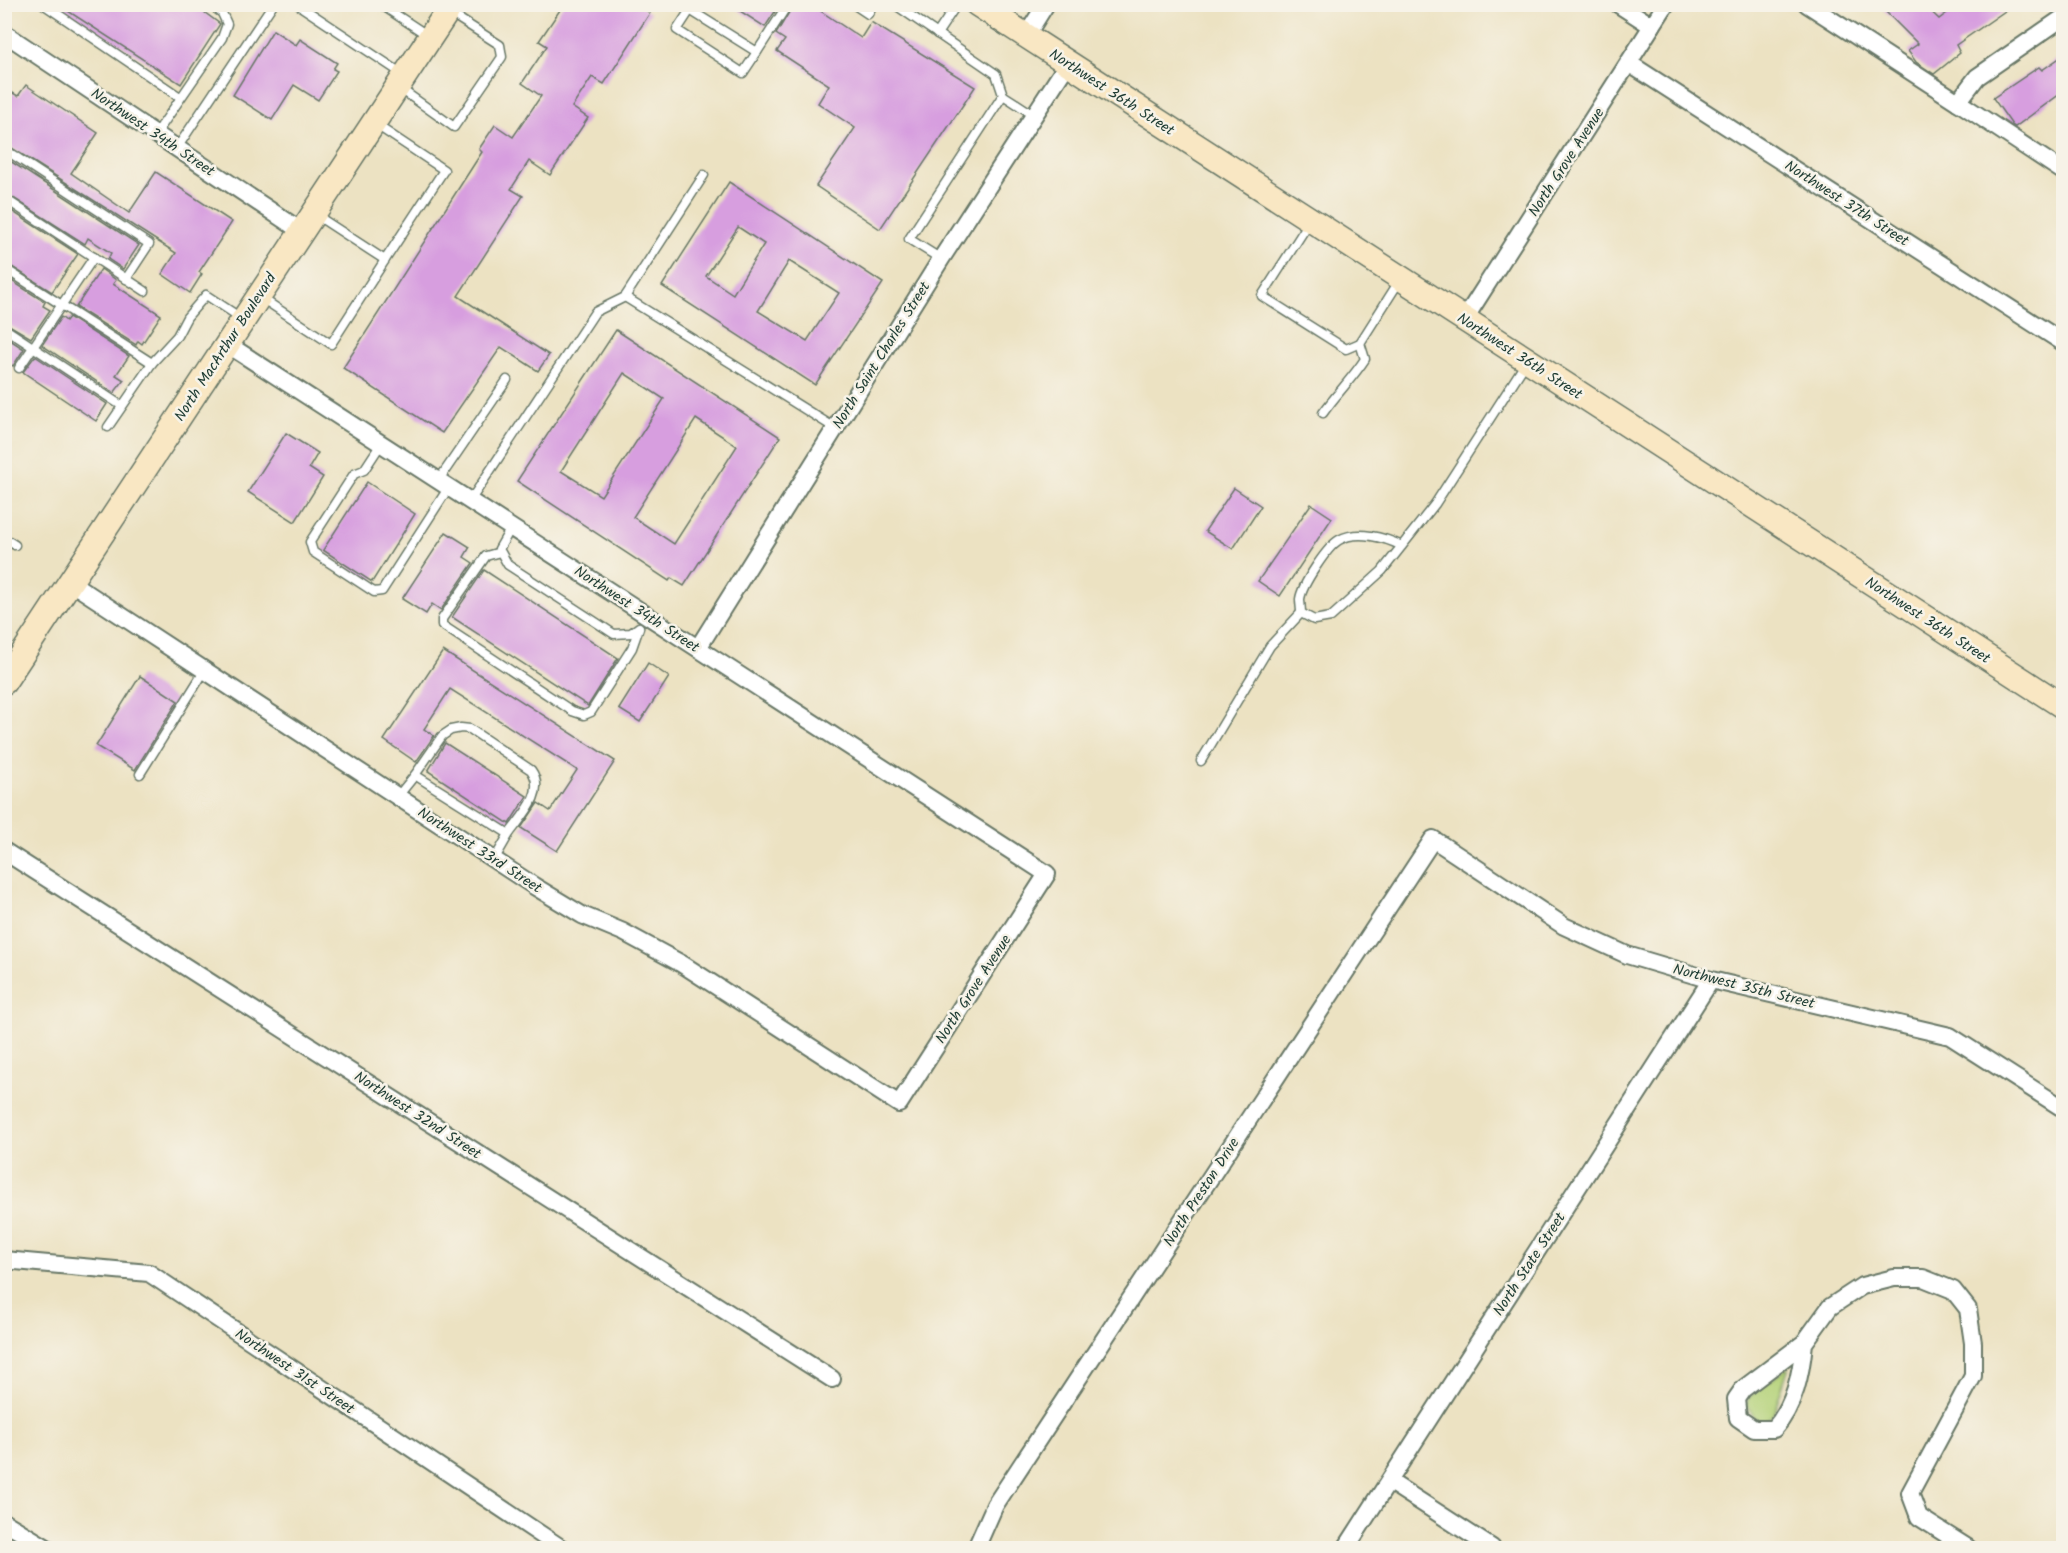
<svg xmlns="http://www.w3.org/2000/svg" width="2068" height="1553" font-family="Kalam,sans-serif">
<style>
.green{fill:#b3d177;stroke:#698756;stroke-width:1.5}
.building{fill:#d79edf;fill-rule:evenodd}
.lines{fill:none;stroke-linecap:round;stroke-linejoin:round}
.service-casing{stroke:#677766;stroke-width:11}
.minor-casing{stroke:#677766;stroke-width:20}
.secondary-casing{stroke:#677766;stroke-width:27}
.service{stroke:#fff;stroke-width:8}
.minor{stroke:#fff;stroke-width:16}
.secondary{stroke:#f9e7c3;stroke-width:24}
.labels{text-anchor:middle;stroke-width:5;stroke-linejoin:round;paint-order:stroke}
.street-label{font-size:15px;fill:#1f3d34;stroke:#f7f3e8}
</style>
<rect width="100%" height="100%" fill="#f7f3e8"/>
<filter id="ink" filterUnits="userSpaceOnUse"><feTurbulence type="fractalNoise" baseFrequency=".0167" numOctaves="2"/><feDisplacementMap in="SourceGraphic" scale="12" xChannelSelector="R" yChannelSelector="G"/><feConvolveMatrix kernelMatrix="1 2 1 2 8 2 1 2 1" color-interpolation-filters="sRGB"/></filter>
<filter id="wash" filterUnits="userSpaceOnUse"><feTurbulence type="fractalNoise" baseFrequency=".008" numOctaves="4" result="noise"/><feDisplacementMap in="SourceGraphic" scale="24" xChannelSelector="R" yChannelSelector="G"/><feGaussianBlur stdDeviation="1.35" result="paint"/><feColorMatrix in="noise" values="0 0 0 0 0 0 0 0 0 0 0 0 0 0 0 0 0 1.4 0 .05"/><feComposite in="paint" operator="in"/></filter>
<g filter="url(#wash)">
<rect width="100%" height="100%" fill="#ece2c2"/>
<polygon class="green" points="1789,1366 1773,1415 1764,1421 1755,1419 1746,1404 1749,1397"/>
<g id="blocks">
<g class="building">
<polygon points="57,4 193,4 220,24 181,84"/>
<polygon points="564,4 637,4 650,13 604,84 592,77 572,107 588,118 550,175 529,161 511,189 523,196 458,296 549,355 538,371 501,347 442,433 343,368 482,152 479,149 495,125 513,137 541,96 522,83 547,46 539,41"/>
<polygon points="729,4 780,4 765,27"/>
<polygon points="794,4 810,4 861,38 871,22 975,87 880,229 816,186 855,128 818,103 829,85 777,51 785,40 776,34"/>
<polygon points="1878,4 1923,4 1939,19 1959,4 2015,4 1956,45 1960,53 1934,74 1916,62 1908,51 1918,44"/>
<polygon points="273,30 296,45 300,39 337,63 333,69 337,71 318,100 294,85 272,120 233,95"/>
<polygon points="2064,55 2064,91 2015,127 2012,125 1993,98 2039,67 2042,70"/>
<polygon points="26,85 98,133 71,173 129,213 156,172 232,222 199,272 202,274 190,293 162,274 176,253 4,143 4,88 18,96"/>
<polygon points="4,157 139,245 123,269 108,259 111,253 88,238 85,244 4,192"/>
<path d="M729,182L883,283L815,385L662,286ZM738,227L764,244L733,294L706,276ZM789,261L839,293L807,341L758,311Z"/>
<polygon points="4,206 78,254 52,292 4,262"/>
<polygon points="101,269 116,280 113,284 161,315 142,344 138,341 136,345 76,307"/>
<polygon points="4,276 45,302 43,306 50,310 31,338 4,322"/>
<polygon points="61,317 66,321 69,317 129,356 116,375 124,380 114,393 42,345"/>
<path d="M616,330L780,437L684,586L671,578L669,581L517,481ZM624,373L664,399L601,496L561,471ZM696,419L737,446L674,544L633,517Z"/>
<polygon points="4,336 24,349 13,366 4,360"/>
<polygon points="35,356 107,404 96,421 23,372"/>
<polygon points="286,433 318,453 309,468 323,477 295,522 248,492"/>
<polygon points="367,482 415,514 372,582 323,550"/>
<polygon points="1234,488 1261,506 1233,549 1205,531"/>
<polygon points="1311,504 1332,518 1280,596 1258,581"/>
<polygon points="446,532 470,547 464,557 473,563 441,610 432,604 426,614 402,599"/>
<polygon points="484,570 618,658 588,706 452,617"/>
<polygon points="443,651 615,761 557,851 521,828 538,803 550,811 577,770 450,689 424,729 434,736 416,762 384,740"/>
<polygon points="648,663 669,677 640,722 619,709"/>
<polygon points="140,676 178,701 135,770 96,746"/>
<polygon points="445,743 527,796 509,824 428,771"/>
</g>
</g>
</g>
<g filter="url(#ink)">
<use href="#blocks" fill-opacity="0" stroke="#677766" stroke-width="1.5"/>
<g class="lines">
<g class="service-casing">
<g id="service">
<polyline points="43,4 180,97"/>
<polyline points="297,4 404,75"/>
<polyline points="380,4 430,37"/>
<polyline points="694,4 677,30 743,73 757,52"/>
<polyline points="853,4 868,14 873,4"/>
<polyline points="894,4 996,74 1003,95 909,239 941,259"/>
<polyline points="690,10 757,52 788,4"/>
<polyline points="937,34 957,4"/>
<polyline points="398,87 454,127 502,57 500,45 436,4"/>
<polyline points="1003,95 1034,115"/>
<polyline points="156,134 222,38 227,24 222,13 209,4"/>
<polyline points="177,148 273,4"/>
<polyline points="4,149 149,244 126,279"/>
<polyline points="4,198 145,291"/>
<polyline points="316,215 385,260 444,170 375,124"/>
<polyline points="1310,221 1262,296 1346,349 1360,343 1400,280"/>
<polyline points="4,268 152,363"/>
<polyline points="260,297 331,344 385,260"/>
<polyline points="625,297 835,428"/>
<polyline points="4,328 122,406"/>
<polyline points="19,368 94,257"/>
<path d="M1323,413C1337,393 1352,379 1365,359L1360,343"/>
<polyline points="108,427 152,363 177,336 187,317 206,295 241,318"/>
<polyline points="381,444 364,470 354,474 310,542 313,552 374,592 382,591 449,487"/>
<polyline points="438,481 507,380"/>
<polyline points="470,501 595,312 625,297 704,175"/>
<polyline points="511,528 499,549 508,565 614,634 631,633 639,627"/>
<polyline points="4,538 15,545"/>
<path d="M1402,546C1384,537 1357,530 1339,540C1327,547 1302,585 1300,599C1300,603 1301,608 1301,613L1314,620L1331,617L1382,571L1435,504L1527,361"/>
<polyline points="500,552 486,556 442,619 442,625 572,711 584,715 591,712 632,648 639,628"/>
<polyline points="1201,761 1270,646 1301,613"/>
<polyline points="140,774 205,670"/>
<path d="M415,775L442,736L451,730L461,728L470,729L531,770C547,792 522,816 509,834"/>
<polyline points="398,796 415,775 509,834 494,860"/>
</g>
</g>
<g class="minor-casing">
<g id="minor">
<polyline points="1618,4 1652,26"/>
<polyline points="1807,4 1958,102"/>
<polyline points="2064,17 1977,77 1958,102 2064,172"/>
<polyline points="4,33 301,231"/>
<polyline points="1026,36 1046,4"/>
<polyline points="1630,64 2064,343"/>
<polyline points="1464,320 1666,4"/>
<polyline points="70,582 534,886 582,915 623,932 682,964 899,1104 1047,874 227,344"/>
<polyline points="698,648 941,259 1068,63"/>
<polyline points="4,851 832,1379"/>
<polyline points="4,1260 149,1273 561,1548"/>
<path d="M1804,1343C1801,1374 1795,1405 1774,1429H1754L1738,1418L1736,1399L1743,1389L1804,1343L1830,1307L1862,1286L1894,1278H1923L1953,1290L1968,1309L1973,1343V1376L1910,1493L1919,1517L1968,1548"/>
<polyline points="1390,1482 1492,1548"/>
<polyline points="4,1522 47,1548"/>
<polyline points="976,1548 995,1505 1433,839 1564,926 1627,955 1711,980 1950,1036 2064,1109"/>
<polyline points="1346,1548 1711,980"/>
</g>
</g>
<g class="secondary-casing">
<g id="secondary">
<polyline points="977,4 2064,707"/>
<polyline points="4,682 447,12 448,4"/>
</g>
</g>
<use href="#service" class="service"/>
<use href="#minor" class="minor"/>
<use href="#secondary" class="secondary"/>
</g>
</g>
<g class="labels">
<g class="street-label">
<text transform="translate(1112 92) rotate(33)" y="5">Northwest 36th Street</text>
<text transform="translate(153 132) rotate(34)" y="5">Northwest 34th Street</text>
<text transform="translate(1566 162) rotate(-57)" y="5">North Grove Avenue</text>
<text transform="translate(1847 203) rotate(33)" y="5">Northwest 37th Street</text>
<text transform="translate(225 347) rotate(-57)" y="5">North MacArthur Boulevard</text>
<text transform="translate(881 355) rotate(-58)" y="5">North Saint Charles Street</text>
<text transform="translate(1520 356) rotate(33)" y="5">Northwest 36th Street</text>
<text transform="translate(637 609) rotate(33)" y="5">Northwest 34th Street</text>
<text transform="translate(1928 620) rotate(33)" y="5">Northwest 36th Street</text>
<text transform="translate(480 850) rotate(33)" y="5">Northwest 33rd Street</text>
<text transform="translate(1744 986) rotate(14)" y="5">Northwest 35th Street</text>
<text transform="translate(973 989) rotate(-57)" y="5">North Grove Avenue</text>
<text transform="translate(418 1115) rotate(33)" y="5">Northwest 32nd Street</text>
<text transform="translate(1201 1192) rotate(-57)" y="5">North Preston Drive</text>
<text transform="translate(1529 1264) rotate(-57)" y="5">North State Street</text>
<text transform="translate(295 1371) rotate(34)" y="5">Northwest 31st Street</text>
</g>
</g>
<rect width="2068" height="1553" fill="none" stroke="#f7f3e8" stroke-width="24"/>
</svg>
